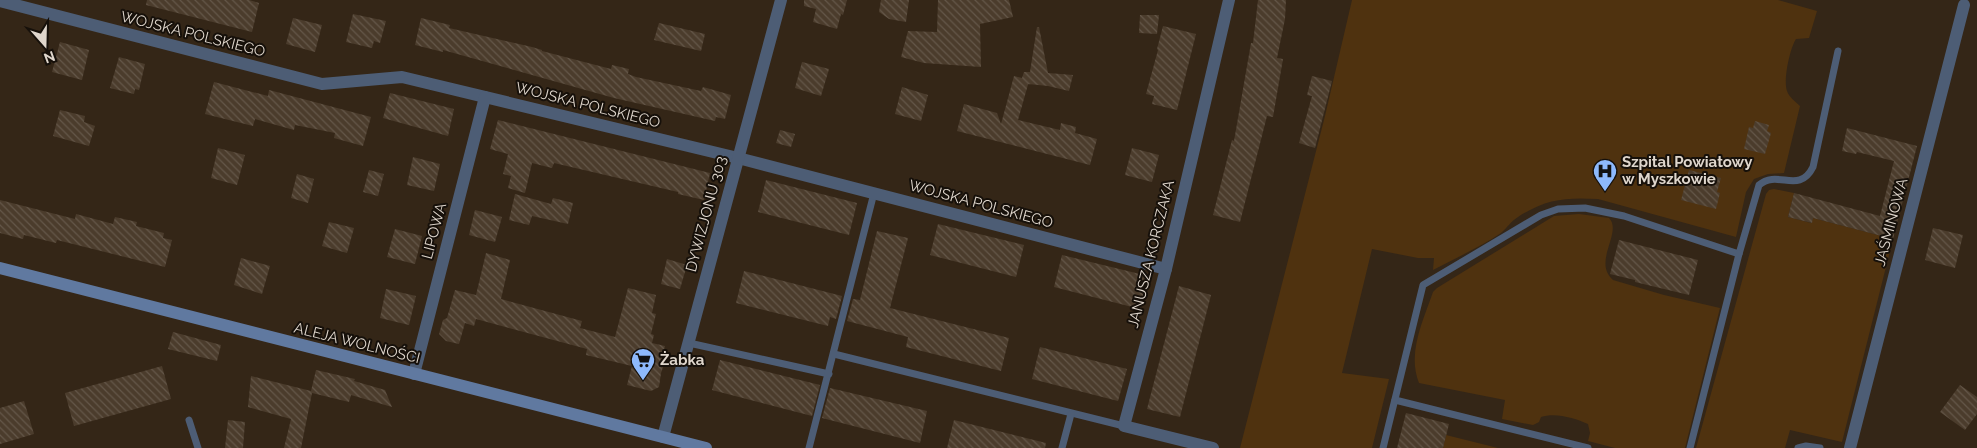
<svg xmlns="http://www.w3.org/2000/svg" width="1977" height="448" font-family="Raleway,sans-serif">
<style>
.green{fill:#4f320f}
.building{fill:url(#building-back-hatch)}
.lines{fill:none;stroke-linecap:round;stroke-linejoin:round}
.lane{stroke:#4d5d75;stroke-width:7}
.street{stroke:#4d5d75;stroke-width:12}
.secondary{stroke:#6079a0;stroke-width:12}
.labels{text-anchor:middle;stroke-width:4;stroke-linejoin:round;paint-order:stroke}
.street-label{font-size:15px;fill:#dfd6cc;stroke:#16100a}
.poi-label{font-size:15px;font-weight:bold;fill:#dfd6cc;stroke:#16100a;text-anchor:start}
</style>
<defs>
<pattern id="building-back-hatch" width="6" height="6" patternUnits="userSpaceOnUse" patternTransform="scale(1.25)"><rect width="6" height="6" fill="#4b3c2c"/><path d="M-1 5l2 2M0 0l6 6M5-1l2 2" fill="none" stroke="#645749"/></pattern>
</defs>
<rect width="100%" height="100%" fill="#342617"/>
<g class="green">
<path d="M1352,0H1778L1817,11L1809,38L1796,39C1790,48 1783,80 1787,91C1789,97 1795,101 1800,106L1784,173L1768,174L1754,179L1746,192L1736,237L1598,199C1566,197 1545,199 1518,217C1511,221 1507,228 1501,233C1480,247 1456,258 1433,270L1434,258H1418L1372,249L1342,373L1389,379L1372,448H1240L1325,116Z"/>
<polygon points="1774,189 1794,193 1788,217 1811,223 1813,218 1893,239 1842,442 1790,430 1785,448 1696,448 1766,194 1769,190"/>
<path d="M1579,214L1609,218C1623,232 1592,262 1613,280L1664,295L1720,308L1685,448H1615L1588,441L1590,433L1588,424C1575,418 1555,412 1541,417L1539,422L1533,425L1502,419L1505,400L1419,383C1407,353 1423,321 1433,292L1437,288L1554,216Z"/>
<polygon points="1446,435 1498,448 1443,448"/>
</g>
<g class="building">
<polygon points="147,0 249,0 259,3 252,32 146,5"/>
<polygon points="804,0 847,0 843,15 841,14 837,29 813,22 816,9 804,6"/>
<polygon points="881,0 909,0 906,22 889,19 879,12"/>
<polygon points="938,0 1009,0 1013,17 980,24 981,67 924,63 901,57 908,31 937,32"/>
<polygon points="1258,0 1286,0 1285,19 1277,58 1283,59 1273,117 1267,116 1240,222 1213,215 1232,140 1234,141 1251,43 1253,43"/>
<polygon points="353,14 386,21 380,43 374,41 372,48 346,42"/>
<polygon points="1140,15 1159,15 1157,34 1139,33"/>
<polygon points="293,18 322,25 315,52 286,44"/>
<polygon points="421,18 450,25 449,28 532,47 542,50 542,51 611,69 612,65 629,69 628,74 636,77 701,91 703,87 731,95 725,119 716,117 715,121 614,98 443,50 443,52 415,45"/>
<polygon points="659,23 705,34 701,51 654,40"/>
<polygon points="1163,26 1196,34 1177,110 1152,104 1154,96 1146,94 1158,50 1157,49"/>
<polygon points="1037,27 1039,27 1048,73 1073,75 1069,91 1048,86 1028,84 1029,81 1018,120 1060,130 1061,123 1076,127 1075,133 1097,139 1090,165 957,131 964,104 997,113 1001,124 1014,76 1022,78 1024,72 1030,72"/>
<polygon points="60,42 89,50 82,80 52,72"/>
<polygon points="119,57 145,64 139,90 135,89 134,94 110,88"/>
<polygon points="802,62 829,69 821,96 795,88"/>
<polygon points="1312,76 1332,81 1315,148 1299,143 1312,96 1307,95"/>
<polygon points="214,82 268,96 269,90 371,117 363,146 334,138 335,133 295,125 294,130 255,119 253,126 205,114"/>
<polygon points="902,87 928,95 921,121 895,114"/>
<polygon points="390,93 454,109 448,136 383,118"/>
<polygon points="60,110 85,116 84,122 95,126 89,146 53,136"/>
<polygon points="498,120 710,173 704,200 678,194 678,192 554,163 552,168 532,163 525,193 508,188 511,176 503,174 508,154 490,149"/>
<polygon points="1755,121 1769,125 1767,131 1771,133 1765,154 1744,149 1749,127 1753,128"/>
<polygon points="1847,128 1917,146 1893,239 1813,218 1812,223 1788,217 1794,193 1880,216 1894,161 1857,152 1856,154 1842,151"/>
<polygon points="780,130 795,134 791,147 776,143"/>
<polygon points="218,148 245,155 237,185 211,178"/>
<polygon points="1132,148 1159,155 1152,182 1125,175"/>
<polygon points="413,157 440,164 434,191 407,185"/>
<polygon points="369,170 384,174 378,196 363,192"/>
<polygon points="1689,170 1721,178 1717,192 1720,193 1716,209 1681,200"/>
<polygon points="297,174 314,179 308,203 291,198"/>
<polygon points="766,180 857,203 849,235 758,212"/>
<polygon points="515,194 551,204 553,198 573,203 568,224 532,216 529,225 509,220"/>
<polygon points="0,200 75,219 76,214 113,224 115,217 137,222 136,226 164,233 163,238 172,240 165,267 57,240 56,243 24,235 23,239 0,233"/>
<polygon points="475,210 502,217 495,242 469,235"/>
<polygon points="329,222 354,228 347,253 322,246"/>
<polygon points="938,224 1024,245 1016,277 930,255"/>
<polygon points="1933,228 1963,235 1955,268 1925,260"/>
<polygon points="395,229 422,236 415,264 387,257"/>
<polygon points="877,231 908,238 890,308 1009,338 1001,371 906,347 908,337 847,321 853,299 860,300"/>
<polygon points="1619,240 1698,260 1689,295 1635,282 1635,280 1610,274"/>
<polygon points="486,253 510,260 501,299 582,321 580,328 615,337 628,288 656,295 652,313 656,314 651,334 654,335 652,343 665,346 662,358 666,359 661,373 659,387 651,391 627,385 632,366 586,355 587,349 476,319 474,326 465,323 459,344 446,341 439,334 443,320 447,318 455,290 476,295"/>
<polygon points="1062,255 1148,276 1140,309 1054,287"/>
<polygon points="241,258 270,266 262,294 234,285"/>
<polygon points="667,259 687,265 680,289 661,284"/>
<polygon points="744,271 842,296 836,319 830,317 828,326 736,303"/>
<polygon points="1179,286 1211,295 1180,417 1147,409"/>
<polygon points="386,289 416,296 409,325 380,318"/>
<polygon points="173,332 221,345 217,361 168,349"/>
<polygon points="1040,347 1127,369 1118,401 1032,379"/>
<polygon points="720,360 820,385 812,416 712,390"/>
<polygon points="162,366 171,399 74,426 65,393"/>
<polygon points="316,370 355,379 354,381 385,390 392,407 351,395 349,402 312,393 301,448 284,448 291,419 248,407 251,376 311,391"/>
<polygon points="1960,385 1977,397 1977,414 1965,430 1940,412"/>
<polygon points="830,388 927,411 920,443 822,418"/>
<polygon points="24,401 34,434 0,444 0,408"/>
<polygon points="1406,413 1449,424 1443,448 1397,448"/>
<polygon points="228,420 245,422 243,448 225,448"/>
<polygon points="954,420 1046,443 1045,448 947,448"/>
</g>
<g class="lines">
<g class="lane">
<polyline points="689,343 829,374"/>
<polyline points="834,354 1124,426"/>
<polyline points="1395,400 1588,448"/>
<polyline points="189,420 198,448"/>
<polyline points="809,448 874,193"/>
<polyline points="1062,448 1071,414"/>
<path d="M1383,448L1423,285L1541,215L1558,209L1585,208L1624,216L1739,254L1759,185C1778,169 1799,195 1813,167L1838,51"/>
<polyline points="1690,448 1739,254"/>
<polyline points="1798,448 1806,446 1820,448"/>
</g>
<g class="street">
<polyline points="0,1 322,84 402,77 738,158 1166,269"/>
<polyline points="414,374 485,97"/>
<polyline points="663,437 781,0"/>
<polyline points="1213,448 1124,426 1166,269 1229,0"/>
<polyline points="1850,448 1964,5"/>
</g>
<polyline class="secondary" points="0,268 706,448"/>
</g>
<defs>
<g id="hospital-pin" transform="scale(1.25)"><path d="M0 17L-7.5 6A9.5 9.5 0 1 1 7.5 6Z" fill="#8db9fc" stroke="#16100a"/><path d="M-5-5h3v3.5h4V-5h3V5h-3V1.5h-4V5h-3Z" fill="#111"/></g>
<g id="supermarket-pin" transform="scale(1.25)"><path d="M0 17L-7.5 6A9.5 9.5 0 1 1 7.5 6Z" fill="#8db9fc" stroke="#16100a"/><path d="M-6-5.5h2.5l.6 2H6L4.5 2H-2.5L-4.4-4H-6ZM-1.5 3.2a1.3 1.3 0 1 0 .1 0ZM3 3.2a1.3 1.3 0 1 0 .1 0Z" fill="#111"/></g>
</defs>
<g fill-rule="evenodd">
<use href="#hospital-pin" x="1605" y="171"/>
<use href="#supermarket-pin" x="643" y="360"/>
</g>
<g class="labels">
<g class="street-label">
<text transform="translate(193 34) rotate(14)" y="5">WOJSKA POLSKIEGO</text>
<text transform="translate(588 105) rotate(14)" y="5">WOJSKA POLSKIEGO</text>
<text transform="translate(981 204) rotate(15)" y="5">WOJSKA POLSKIEGO</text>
<text transform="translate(706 214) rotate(-75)" y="5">DYWIZJONU 303</text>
<text transform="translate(1891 222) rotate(-75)" y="5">JAŚMINOWA</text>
<text transform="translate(434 231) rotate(-75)" y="5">LIPOWA</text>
<text transform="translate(1151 254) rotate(-76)" y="5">JANUSZA KORCZAKA</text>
<text transform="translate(357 343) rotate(14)" y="5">ALEJA WOLNOŚCI</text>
</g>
<g class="poi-label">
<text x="1622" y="167">Szpital Powiatowy<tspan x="1622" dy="17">w Myszkowie</tspan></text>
<text x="660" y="365">Żabka</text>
</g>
</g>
<g transform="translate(45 45) rotate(160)" stroke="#16100a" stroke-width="4" paint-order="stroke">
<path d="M0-4L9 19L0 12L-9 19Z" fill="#dfd6cc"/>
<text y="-8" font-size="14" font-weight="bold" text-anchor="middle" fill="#dfd6cc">N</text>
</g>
</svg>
